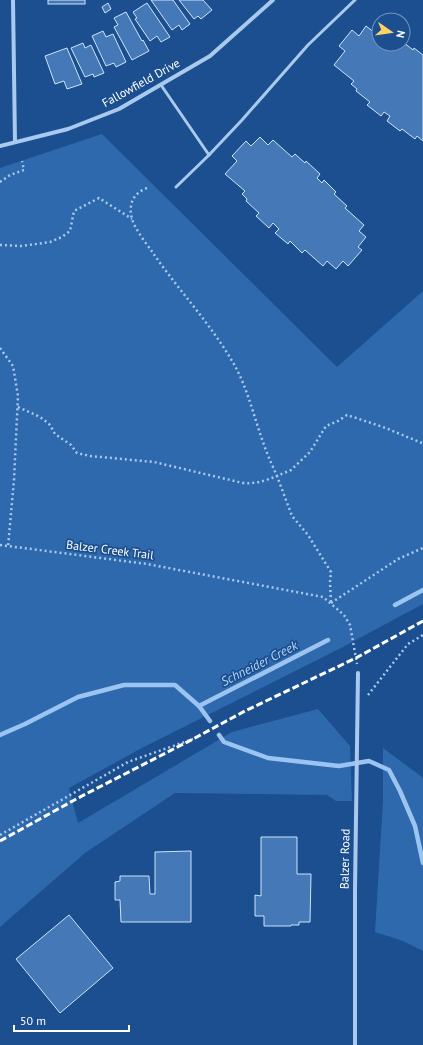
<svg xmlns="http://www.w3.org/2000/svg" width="423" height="1045" font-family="'PT Sans',sans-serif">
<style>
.green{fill:#2e69ad}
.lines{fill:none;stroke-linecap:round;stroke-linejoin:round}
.stream{stroke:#9cc4f0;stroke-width:4.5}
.building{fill:#4478b7;stroke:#cfe3fa}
.path{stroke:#a9c9ee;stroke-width:2.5;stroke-dasharray:2 3;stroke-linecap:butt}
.lane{stroke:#a9c9ee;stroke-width:3}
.street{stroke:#a9c9ee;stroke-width:4}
.rail{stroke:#fff;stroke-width:3;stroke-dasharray:7 3;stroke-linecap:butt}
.labels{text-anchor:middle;stroke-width:3.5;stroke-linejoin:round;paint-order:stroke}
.street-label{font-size:12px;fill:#fff;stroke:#1b4f8f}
.water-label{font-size:13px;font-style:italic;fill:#b5d3f5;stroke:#1b4f8f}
</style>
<rect width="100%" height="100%" fill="#1b4f8f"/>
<g class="green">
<polygon points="102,134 337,367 423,291 423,604 339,649 140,749 69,788 78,823 232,732 318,709 350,746 352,801 336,801 327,795 175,793 85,853 0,927 0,168"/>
<polygon points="383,748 422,777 423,779 423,951 403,941 375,932 383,801"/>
</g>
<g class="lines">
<g class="stream">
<polyline points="395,605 423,590"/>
<polyline points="199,706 328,640"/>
<polyline points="0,735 25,724 78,697 124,685 175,685 199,706 210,721"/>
<polyline points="219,735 224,742 268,758 339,766 369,761 389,770 400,791 415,826 423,863"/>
</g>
</g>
<g class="building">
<rect x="48" y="0" width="37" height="4"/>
<polygon points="151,0 173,0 190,24 182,30 179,25 172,30"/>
<polygon points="179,0 203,0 212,10 201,19 198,16 194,19"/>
<polygon points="108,3 111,9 105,13 102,7"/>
<polygon points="147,3 170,37 161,42 157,36 150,41 135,19 137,18 133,12"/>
<polygon points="126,12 142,41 143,40 149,51 132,60 114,27 118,25 114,18"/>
<polygon points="366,26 375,33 379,29 379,44 403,44 403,42 413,50 414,48 423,55 423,141 417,136 415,139 402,129 400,131 387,121 390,116 384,112 381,116 367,105 370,102 356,91 357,89 351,84 354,81 334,65 345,51 339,46 352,30 359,36"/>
<polygon points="103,31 106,37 113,34 126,62 116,67 114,63 106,66 92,36"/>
<polygon points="83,43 85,48 91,45 104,73 94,77 93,74 85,77 71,48"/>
<polygon points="67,48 82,84 67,89 64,81 55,84 45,56"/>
<polygon points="260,137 268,145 273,140 292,157 295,154 305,163 306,161 320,174 317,178 322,183 324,180 336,192 334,194 347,206 345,208 364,225 359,231 366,237 358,247 362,250 348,266 343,261 336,269 327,261 323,266 305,250 302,253 290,241 288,244 275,233 279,229 273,223 269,228 256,216 259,213 246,201 247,199 242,194 245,191 225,174 237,161 232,156 246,141 251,146"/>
<polygon points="261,837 297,837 297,874 311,874 310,922 299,922 299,925 291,925 291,926 264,926 264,916 255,916 255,895 261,896"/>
<polygon points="191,851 191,922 121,922 120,900 115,900 115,882 120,881 120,876 149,876 150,894 155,894 155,852"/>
<polygon points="69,915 113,968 60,1013 16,959"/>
</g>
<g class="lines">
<g class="path">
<polyline points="0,182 10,175 24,170 22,161"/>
<path d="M147,188C133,193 128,205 132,219C136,231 146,243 153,253C179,291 212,325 235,366C248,390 254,417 263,442C267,454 272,465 277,476L291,470L310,452L326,426L338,421L347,415L383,427L422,443"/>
<polyline points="0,245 22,246 50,242 62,237 70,231 74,211 99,198 132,219"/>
<polyline points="0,348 13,366 18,396 14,480 8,547"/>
<path d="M18,407L36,415L43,419L50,425L55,434L71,445L77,453L90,456L154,462L243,483C255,484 265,481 277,476L292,516L308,535L331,572L330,582L331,603"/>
<polyline points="0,545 147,564 323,597 344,615 350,625 357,664"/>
<polyline points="331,603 398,559 423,548"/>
<polyline points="368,695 408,644 423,635"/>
<polyline points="0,835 128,762 193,739"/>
</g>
<g class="lane">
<polyline points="161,85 209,155"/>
<polyline points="176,187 209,155 242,120 308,45 355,0"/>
</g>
<g class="street">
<polyline points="13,0 15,142"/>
<polyline points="0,146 68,129 119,109 210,56 273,0"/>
<polyline points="355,1045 355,890 358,673"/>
</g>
<polyline class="rail" points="0,841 78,798 193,739 245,711 356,658 423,621"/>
</g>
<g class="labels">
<g class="street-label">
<text transform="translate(141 83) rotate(-29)" y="4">Fallowfield Drive</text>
<text transform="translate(110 550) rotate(7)" y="4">Balzer Creek Trail</text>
<text transform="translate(345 859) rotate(-89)" y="4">Balzer Road</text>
</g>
<g class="water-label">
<text transform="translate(259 663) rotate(-27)" y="5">Schneider Creek</text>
</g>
</g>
<g transform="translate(391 32) rotate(103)"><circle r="19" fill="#1b4f8f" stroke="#7695bc"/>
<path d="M0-3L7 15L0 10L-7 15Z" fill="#ffd166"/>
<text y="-6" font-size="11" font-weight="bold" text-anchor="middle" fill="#ffffff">N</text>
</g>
<path d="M14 1025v6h115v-6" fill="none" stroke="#ffffff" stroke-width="2"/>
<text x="20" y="1025" font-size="12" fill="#ffffff" stroke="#1b4f8f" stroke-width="3" paint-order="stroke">50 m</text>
</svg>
